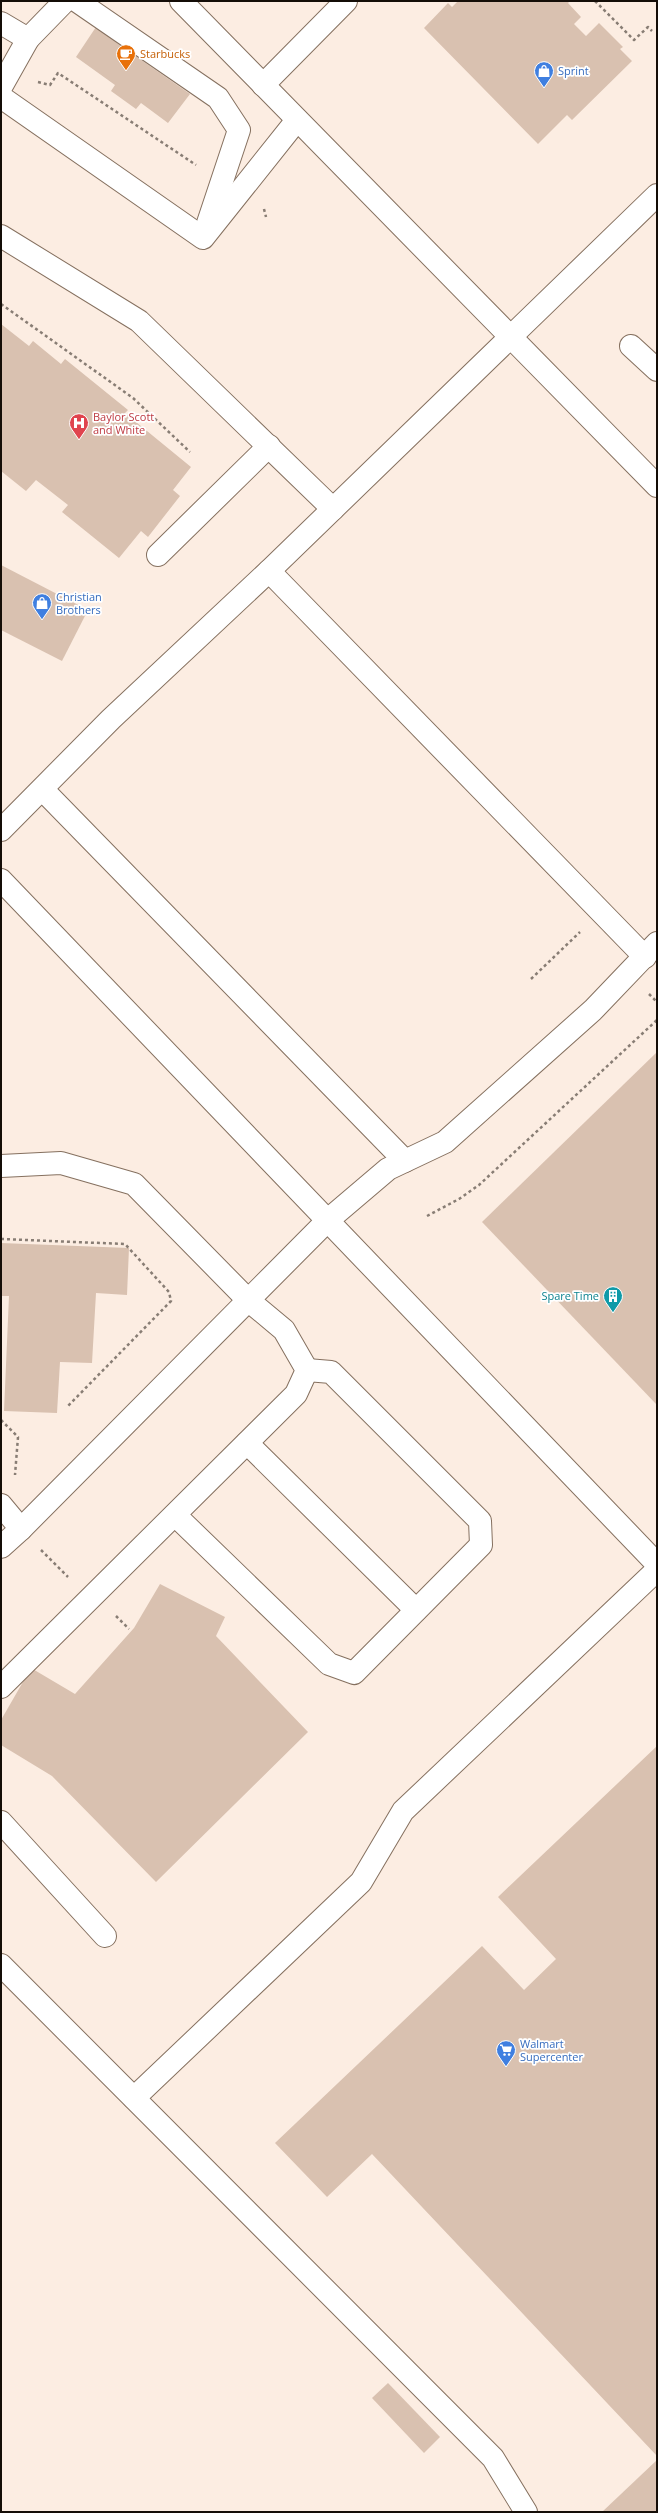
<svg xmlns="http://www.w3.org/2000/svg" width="658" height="2513" font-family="'Open Sans',sans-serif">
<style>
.building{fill:#d9c1b0}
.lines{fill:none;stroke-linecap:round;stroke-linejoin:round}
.minor-casing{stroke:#85705f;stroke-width:24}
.path{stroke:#887d74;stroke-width:2.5;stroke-dasharray:3 3;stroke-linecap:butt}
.minor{stroke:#fff;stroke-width:22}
.labels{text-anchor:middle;stroke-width:3.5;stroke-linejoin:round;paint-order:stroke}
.food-label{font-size:11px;fill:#c56008;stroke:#fff;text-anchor:start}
.shop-label{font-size:11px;fill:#366cbe;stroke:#fff;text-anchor:start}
.health-label{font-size:11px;fill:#be3a42;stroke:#fff;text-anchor:start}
.culture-label{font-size:11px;fill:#0d838f;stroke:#fff;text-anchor:end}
</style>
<rect width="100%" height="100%" fill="#fcede2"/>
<g class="building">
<polygon points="458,1 570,1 568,3 581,17 574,24 586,36 599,23 623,47 620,49 632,61 572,120 567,115 538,144 424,28 448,3 452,7"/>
<polygon points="96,27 121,46 124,41 138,50 134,55 190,94 168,123 141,103 136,109 111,91 115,85 76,57"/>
<polygon points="1,324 29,346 33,341 61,364 65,359 128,410 125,413 191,467 173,490 180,496 148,537 141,531 119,558 62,512 68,505 36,480 26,491 1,471"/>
<polygon points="1,565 88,610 62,661 1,630"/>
<polygon points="657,1052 657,1405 482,1222"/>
<polygon points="1,1243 129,1248 127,1295 96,1293 92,1363 60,1362 57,1413 4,1411 9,1296 1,1296"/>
<polygon points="160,1584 225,1617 216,1636 308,1732 156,1882 52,1776 1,1745 1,1720 31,1668 75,1694 134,1628"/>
<polygon points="657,1746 657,2456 372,2154 327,2197 275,2143 482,1946 524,1990 556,1959 498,1897"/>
<polygon points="388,2383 440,2437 424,2453 372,2398"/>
<polygon points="657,2460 657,2512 602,2512"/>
</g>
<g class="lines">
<g class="minor-casing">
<g id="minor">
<polyline points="77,1 218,98 239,130 208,223"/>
<polyline points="181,1 657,486"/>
<polyline points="1,23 28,39 65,1"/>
<polyline points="263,85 346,1"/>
<polyline points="1,87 28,39"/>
<polyline points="1,97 203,238 297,120"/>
<polyline points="1,236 139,321 333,509"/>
<polyline points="631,346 657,370"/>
<polyline points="158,555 269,446"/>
<polyline points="269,571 645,957"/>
<polyline points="43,790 405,1161"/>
<polyline points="1,830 111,719 269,571 657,195"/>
<polyline points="1,880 657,1564"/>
<polyline points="1,1166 61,1163 134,1184 248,1300 284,1330 307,1370 296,1394 1,1687"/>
<polyline points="247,1443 416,1610"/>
<polyline points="1,1505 21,1529 1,1547"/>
<polyline points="175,1515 329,1664 354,1673 481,1545 480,1521 331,1372 307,1370"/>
<polyline points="21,1529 328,1220 388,1169 445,1142 593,1010 657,943"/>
<polyline points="1,1822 105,1936"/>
<polyline points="1,1965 493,2458 526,2512"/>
<polyline points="134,2098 361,1882 403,1811 657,1570"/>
</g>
</g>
<g class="path">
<polyline points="595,1 634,40 648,27 652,31"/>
<polyline points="38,82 50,85 58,73 196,165"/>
<polyline points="264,209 266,217"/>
<polyline points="1,304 133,398 190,452"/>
<polyline points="531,979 580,932"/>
<polyline points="649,994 657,1002"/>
<polyline points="427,1216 459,1199 479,1185 657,1020"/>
<polyline points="1,1239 125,1244 169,1292 171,1301 67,1407"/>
<polyline points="1,1420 18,1437 15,1475"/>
<polyline points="41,1550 68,1577"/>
<polyline points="116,1616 129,1629"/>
</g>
<use href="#minor" class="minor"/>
</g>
<defs>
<g id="cafe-pin" transform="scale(1)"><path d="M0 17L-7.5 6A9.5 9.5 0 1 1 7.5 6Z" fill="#e8710a" stroke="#fff"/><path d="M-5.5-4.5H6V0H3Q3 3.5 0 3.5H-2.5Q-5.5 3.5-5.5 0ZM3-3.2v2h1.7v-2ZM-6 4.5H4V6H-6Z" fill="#fff"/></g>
<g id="shop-pin" transform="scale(1)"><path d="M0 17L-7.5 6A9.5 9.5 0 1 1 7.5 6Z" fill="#3f7fe0" stroke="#fff"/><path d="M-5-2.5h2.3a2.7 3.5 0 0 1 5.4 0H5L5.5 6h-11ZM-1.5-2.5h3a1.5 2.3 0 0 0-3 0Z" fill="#fff"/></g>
<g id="hospital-pin" transform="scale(1)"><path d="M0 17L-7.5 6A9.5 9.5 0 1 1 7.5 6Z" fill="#e0444e" stroke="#fff"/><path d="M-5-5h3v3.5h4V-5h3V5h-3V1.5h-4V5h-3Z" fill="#fff"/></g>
<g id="building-pin" transform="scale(1)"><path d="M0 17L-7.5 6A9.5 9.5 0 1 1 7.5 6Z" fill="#0f9aa8" stroke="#fff"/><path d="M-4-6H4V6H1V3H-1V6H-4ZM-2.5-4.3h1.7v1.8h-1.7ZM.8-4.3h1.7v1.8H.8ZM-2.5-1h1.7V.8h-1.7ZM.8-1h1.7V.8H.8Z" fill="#fff"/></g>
<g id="supermarket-pin" transform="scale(1)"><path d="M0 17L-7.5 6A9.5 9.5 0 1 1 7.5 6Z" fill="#3f7fe0" stroke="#fff"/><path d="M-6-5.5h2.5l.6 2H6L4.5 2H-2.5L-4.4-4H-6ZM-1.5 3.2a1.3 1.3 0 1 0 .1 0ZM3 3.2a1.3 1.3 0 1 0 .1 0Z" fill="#fff"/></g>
</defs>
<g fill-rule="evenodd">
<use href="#cafe-pin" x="126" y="54"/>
<use href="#shop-pin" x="544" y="71"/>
<use href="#hospital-pin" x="79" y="423"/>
<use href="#shop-pin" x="42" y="603"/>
<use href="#building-pin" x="613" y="1296"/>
<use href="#supermarket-pin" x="506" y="2050"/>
</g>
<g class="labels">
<g class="food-label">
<text x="140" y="58">Starbucks</text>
</g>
<g class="shop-label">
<text x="558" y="75">Sprint</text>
<text x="56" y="601">Christian<tspan x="56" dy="13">Brothers</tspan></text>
<text x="520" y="2048">Walmart<tspan x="520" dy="13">Supercenter</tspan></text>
</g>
<g class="health-label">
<text x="93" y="421">Baylor Scott<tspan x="93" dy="13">and White</tspan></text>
</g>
<g class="culture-label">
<text x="599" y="1300">Spare Time</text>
</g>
</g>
<rect width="658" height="2513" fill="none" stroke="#140d07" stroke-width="4"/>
</svg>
